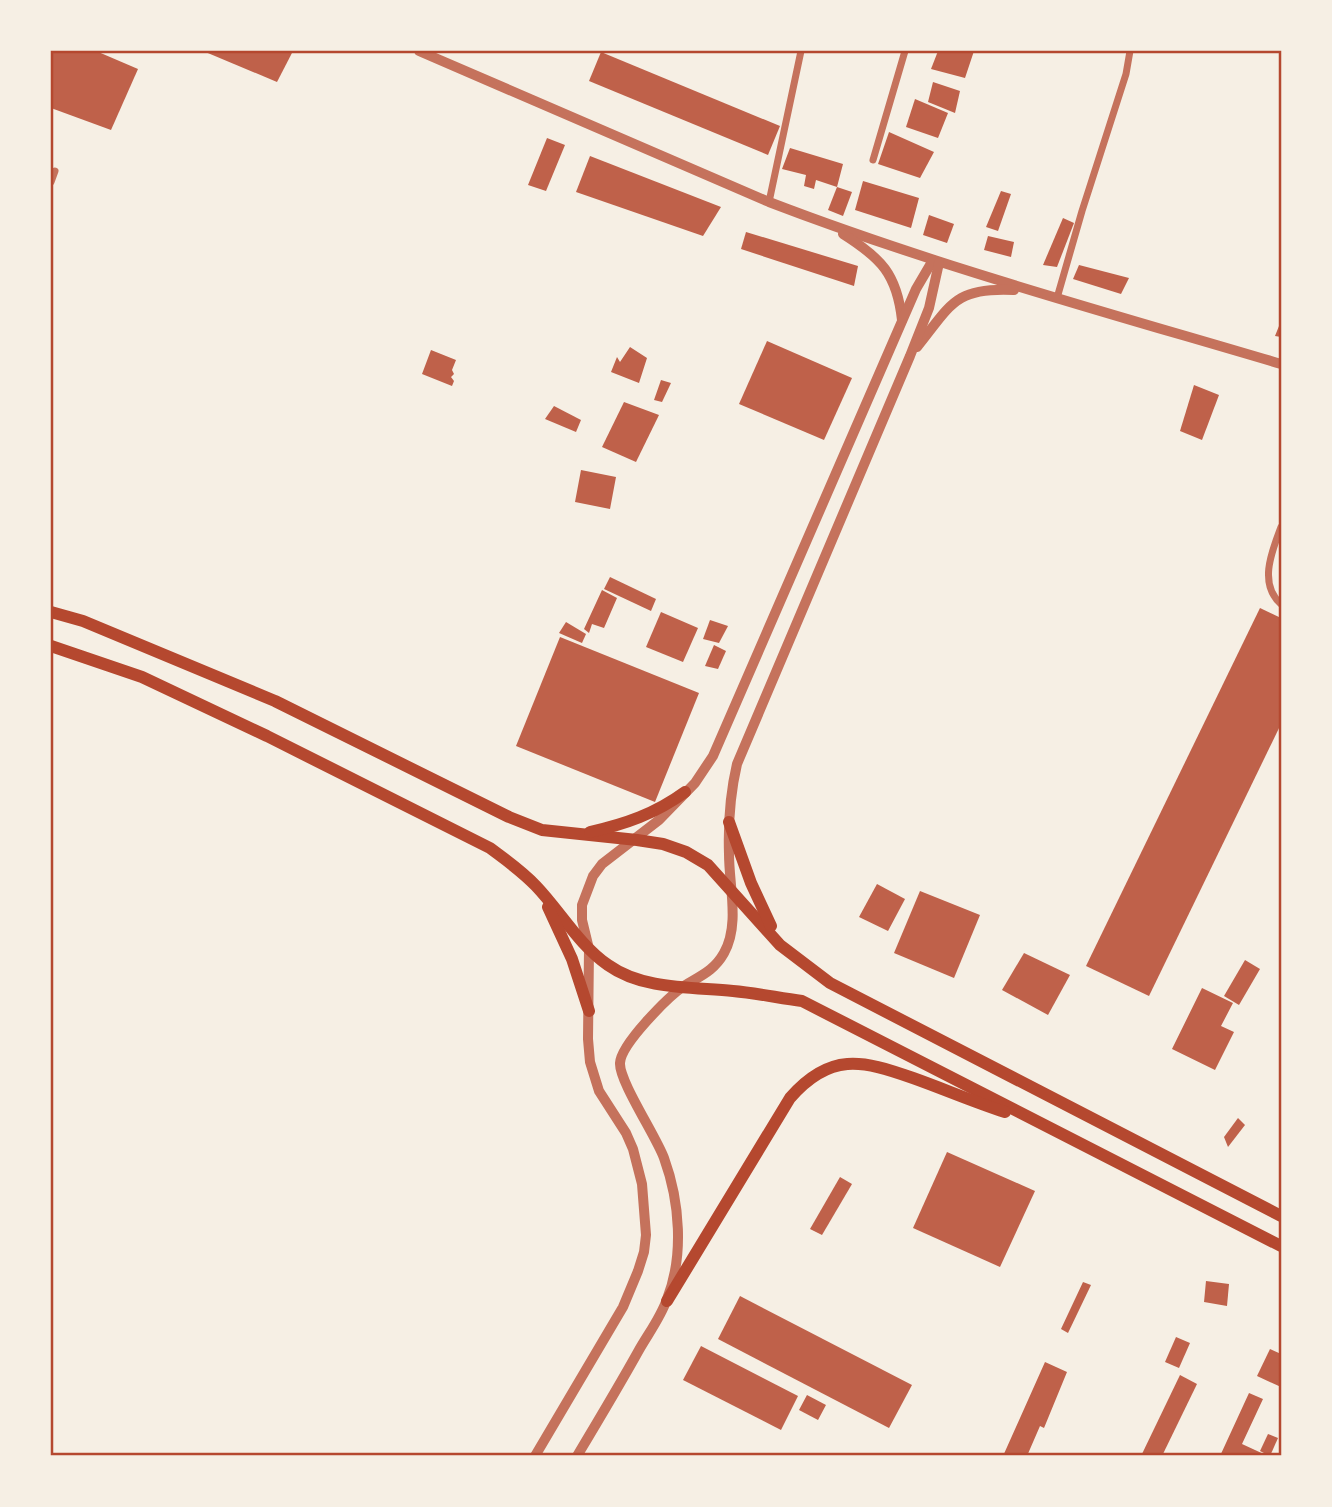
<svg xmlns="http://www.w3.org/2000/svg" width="1332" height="1507" font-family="Ubuntu,sans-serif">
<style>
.building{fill:#bf614a}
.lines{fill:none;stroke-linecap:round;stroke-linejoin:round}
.minor{stroke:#c5725c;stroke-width:7}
.tertiary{stroke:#c5725c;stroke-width:10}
.trunk{stroke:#b5482f;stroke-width:12}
.neatline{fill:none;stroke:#b5482f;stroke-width:2.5}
</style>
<rect width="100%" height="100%" fill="#f6efe4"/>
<g class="building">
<polygon points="51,51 96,51 138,69 111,130 51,108"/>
<polygon points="203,51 293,51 277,82"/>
<polygon points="938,51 974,51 965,78 931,69"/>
<polygon points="601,52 780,126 768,155 589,81"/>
<polygon points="933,82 960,91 955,113 928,102"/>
<polygon points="915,99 948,113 938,138 906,127"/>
<polygon points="889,132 934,152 920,178 878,164"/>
<polygon points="547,138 565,145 546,191 528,185"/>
<polygon points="790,148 843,164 837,187 816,180 814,189 804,186 806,175 782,169"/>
<polygon points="590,156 721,207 703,236 576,192"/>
<polygon points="863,181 919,198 911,228 855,210"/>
<polygon points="837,187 852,192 843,216 828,210"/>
<polygon points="1001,191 1011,194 998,231 986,227"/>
<polygon points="929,215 954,224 947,243 923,235"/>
<polygon points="1063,218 1074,223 1057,267 1043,265"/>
<polygon points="746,232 858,266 854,286 741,249"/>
<polygon points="988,236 1014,242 1011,257 984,250"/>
<polygon points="1079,265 1129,278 1121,294 1073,279"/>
<polygon points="1281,321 1281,337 1275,336"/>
<polygon points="767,341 852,378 824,440 739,404"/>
<polygon points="630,347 647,358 639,383 611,372 617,357 620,362"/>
<polygon points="431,350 456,360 452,370 454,374 451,377 454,381 452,386 422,374"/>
<polygon points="661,380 671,383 662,402 654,400"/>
<polygon points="1194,385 1219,395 1202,440 1180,431"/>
<polygon points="624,402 659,415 636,462 602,447"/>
<polygon points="554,406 581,420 576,432 545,419"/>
<polygon points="581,470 616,477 610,509 575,502"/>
<polygon points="610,577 656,599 651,611 604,589"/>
<polygon points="602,590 617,598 604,628 592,624 589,633 584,629"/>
<polygon points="1260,608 1281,618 1281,724 1149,996 1086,966"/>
<polygon points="661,612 698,628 683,662 646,647"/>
<polygon points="710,620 728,626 719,643 703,639"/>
<polygon points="566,622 586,634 582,643 559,633"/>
<polygon points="560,637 699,693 655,802 516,746"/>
<polygon points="714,645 726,651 718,669 705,666"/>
<polygon points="877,884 905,899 888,931 859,917"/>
<polygon points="920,891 980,915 954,978 894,953"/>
<polygon points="1024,953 1070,975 1048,1015 1002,990"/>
<polygon points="1245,960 1260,969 1239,1005 1224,996"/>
<polygon points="1202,988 1233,1003 1221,1026 1234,1032 1215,1070 1172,1049"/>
<polygon points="1238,1118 1245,1125 1228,1147 1224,1137"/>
<polygon points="947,1152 1035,1191 1000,1267 913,1228"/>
<polygon points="840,1177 852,1184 822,1235 810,1229"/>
<polygon points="1206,1281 1229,1284 1227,1306 1204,1302"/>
<polygon points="1083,1282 1091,1285 1068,1333 1061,1329"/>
<polygon points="740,1296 912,1385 889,1428 718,1339"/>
<polygon points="1176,1337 1190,1343 1179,1368 1165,1362"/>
<polygon points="701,1346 798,1396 781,1430 683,1380"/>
<polygon points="1270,1349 1281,1354 1281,1387 1257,1376"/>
<polygon points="1045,1362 1067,1372 1044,1428 1040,1426 1027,1456 1003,1456"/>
<polygon points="1180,1375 1197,1384 1162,1456 1141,1456"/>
<polygon points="1249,1393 1263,1399 1242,1444 1268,1456 1220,1456"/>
<polygon points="807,1395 826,1405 818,1420 799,1410"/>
<polygon points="1268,1434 1278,1438 1270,1456 1260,1451"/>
</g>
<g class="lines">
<g class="minor">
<polyline points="873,160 905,51"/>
<polyline points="51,182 55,171"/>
<polyline points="769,202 801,51"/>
<polyline points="1057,298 1082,211 1126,74 1130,51"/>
<path d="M1281,527C1272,551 1258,584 1281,604"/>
</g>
<g class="tertiary">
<path d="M419,51L769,202C936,266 1109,313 1281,364"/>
<path d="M843,234C881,258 897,274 902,320"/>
<path d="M917,347C951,305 954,287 1014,290"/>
<polyline points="535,1456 623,1307 638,1271 644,1252 646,1235 642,1184 633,1149 626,1133 599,1091 590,1062 588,1039 589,949 582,920 582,905 593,876 602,864 659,820 695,783 713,756 916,289 933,260"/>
<path d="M577,1456C598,1421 619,1386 639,1350C648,1334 661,1317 667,1299C684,1256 680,1202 664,1158C656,1136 619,1081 620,1063C621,1044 668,997 684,986C700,976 714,971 724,953C740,925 729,886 729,854C728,823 730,794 737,764L910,356L929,308L939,263"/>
</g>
<g class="trunk">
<polyline points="51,612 83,621 275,701 509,817 542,830 637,840 663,844 686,852 708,865 780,945 830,983 1281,1216"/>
<path d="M51,646L142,677L267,736L490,848C506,860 522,871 536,886C560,911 579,945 608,965C643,990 692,987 733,991C756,993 779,998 802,1001L1281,1246"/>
<polyline points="729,822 751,883 771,926"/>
<path d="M590,832C625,824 655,814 685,792"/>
<polyline points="548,907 572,959 589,1011"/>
<path d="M667,1301L790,1098C830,1052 862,1060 913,1078C944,1089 974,1102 1005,1112"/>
</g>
</g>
<rect width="1332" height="1507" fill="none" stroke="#f6efe4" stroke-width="105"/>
<rect x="52" y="52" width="1228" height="1402" class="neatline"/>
</svg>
